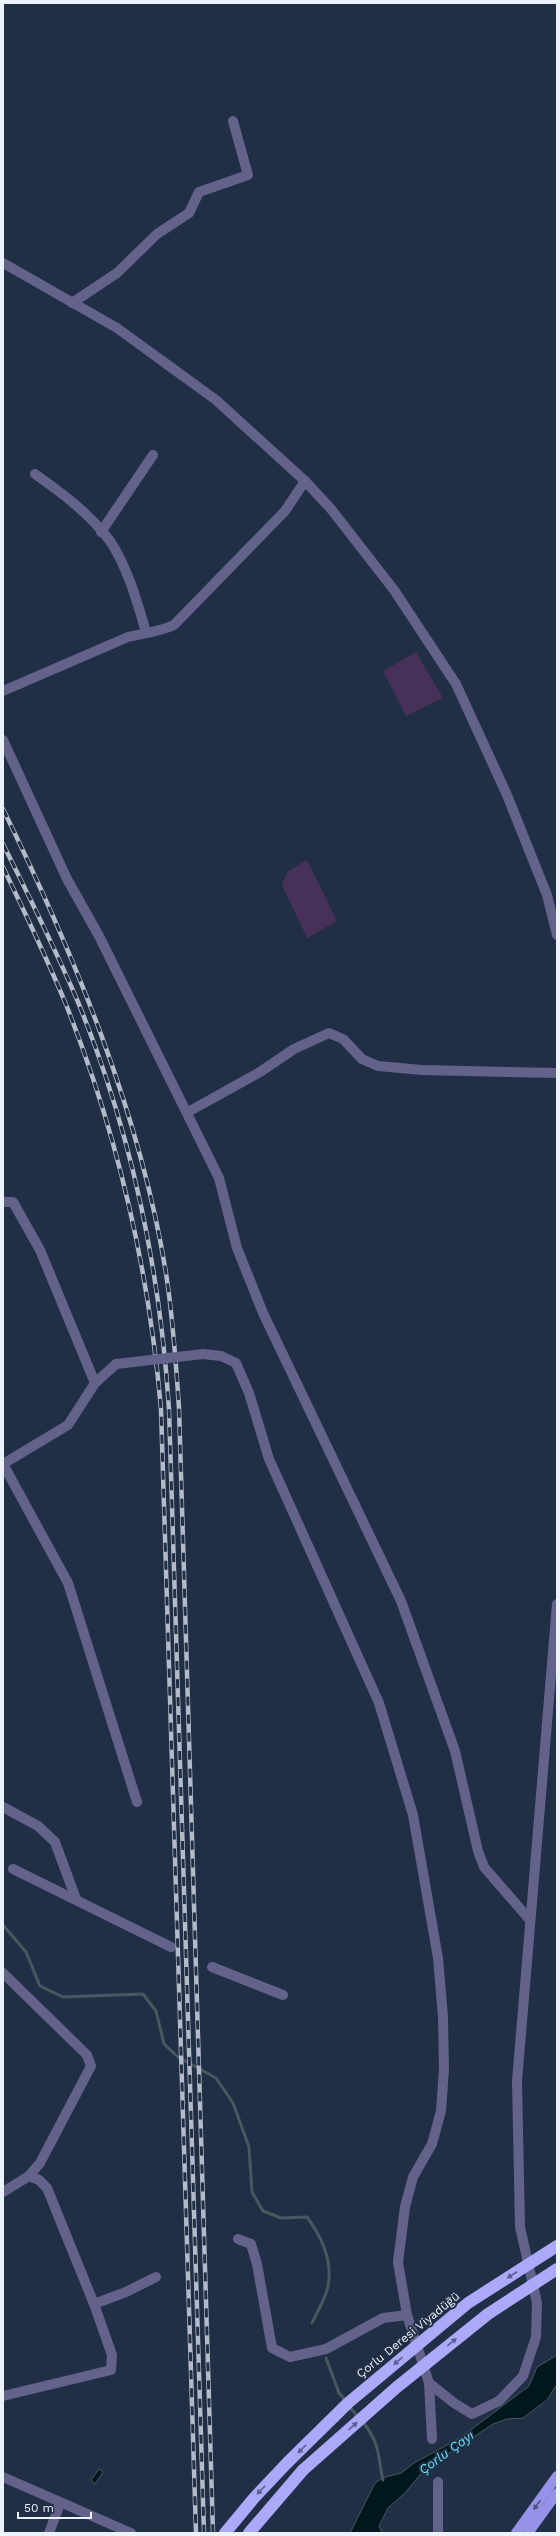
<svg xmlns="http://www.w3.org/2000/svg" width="560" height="2536" font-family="'Work Sans',sans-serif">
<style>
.green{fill:#473158}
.water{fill:#00171c;stroke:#47595f}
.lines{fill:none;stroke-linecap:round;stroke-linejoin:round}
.stream{stroke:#47595f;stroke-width:3}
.minor{stroke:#63628b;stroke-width:10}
.major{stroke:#9692e7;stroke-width:10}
.highway{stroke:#aca9fb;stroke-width:12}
.rail-casing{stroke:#b3bbc8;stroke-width:4.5}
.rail{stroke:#212f46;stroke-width:3;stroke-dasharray:9;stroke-linecap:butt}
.minor-bridge{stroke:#63628b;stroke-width:10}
.highway-bridge{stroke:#aca9fb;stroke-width:12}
.oneway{fill:#59608e}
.oneway2{fill:#4a527e}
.labels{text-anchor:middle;stroke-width:4;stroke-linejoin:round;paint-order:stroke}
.street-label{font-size:12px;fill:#edf3fc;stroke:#212f46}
.water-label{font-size:13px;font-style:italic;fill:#64e1f9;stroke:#212f46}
</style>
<rect width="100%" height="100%" fill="#212f46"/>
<g class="green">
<polygon points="416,652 443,698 406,716 383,671"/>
<polygon points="307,860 337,921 307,938 282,885 287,872"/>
</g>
<g class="water">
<polygon points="557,2355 557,2384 547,2400 523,2418 507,2419 493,2424 424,2470 405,2493 388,2508 379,2526 382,2533 350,2533 375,2483 382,2478 401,2473 414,2463 460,2438 529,2386 537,2367"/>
<polygon points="99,2469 103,2472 95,2484 91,2480"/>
</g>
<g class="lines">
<g class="stream">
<path d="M3,1925L26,1952L40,1986L63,1997L143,1994L156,2011L164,2044L178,2057L216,2078L233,2103L249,2147L252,2192L263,2211L281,2218L307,2217C321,2236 333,2260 328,2286C326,2298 317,2312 312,2323"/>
<polyline points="326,2358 339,2393 346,2401"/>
<polyline points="349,2406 358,2417"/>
<path d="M362,2421C381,2445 377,2453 383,2480"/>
</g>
<g class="minor">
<polyline points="3,263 117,328 216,400 305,481 331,509 394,590 456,684 507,795 547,895 557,935"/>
<polyline points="72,303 117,273 157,234 189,213 199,192 248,175 233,121"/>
<path d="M35,474C62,493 90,514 110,541C128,568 137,602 146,632"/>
<polyline points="101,532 153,455"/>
<path d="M3,691L128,637C144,633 159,632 174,625L285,511L305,481"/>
<polyline points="3,740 67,879 99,936 219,1178 237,1248 263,1313 401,1601 455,1751 478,1851 484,1867 529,1919"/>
<polyline points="188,1112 260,1072 294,1049 329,1033 343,1039 362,1059 378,1066 422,1070 557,1073"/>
<polyline points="3,1202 13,1202 40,1250 95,1383"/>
<polyline points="203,1354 221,1356 236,1363 249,1393 269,1459 379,1703 413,1815 438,1958 443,2017 444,2069 441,2111 432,2144 413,2177 405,2207 398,2262 407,2315 429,2383 432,2439"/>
<polyline points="3,1464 68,1583 137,1802"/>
<polyline points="3,1464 68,1425 95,1383 116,1364"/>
<polyline points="3,1807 38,1826 55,1842 76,1899"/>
<polyline points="13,1869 171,1947"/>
<polyline points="212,1967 283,1995"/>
<polyline points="3,1973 87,2055 91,2066 40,2163 29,2176"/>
<polyline points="3,2192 29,2176 39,2180 47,2188 94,2304 112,2355 111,2370 3,2396"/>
<polyline points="238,2239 251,2244 257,2264 272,2348 290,2357 326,2349 383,2318 407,2315"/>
<polyline points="94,2304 126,2292 156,2277"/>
<polyline points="429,2383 454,2403 472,2414 499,2401 523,2376 536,2337 537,2303 520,2227 517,2081 557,1604"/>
<polyline points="3,2477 131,2533"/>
<polyline points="49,2533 60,2504"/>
<polyline points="438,2533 438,2482"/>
</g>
<g class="major">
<polyline points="516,2533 557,2476"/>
<polyline points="528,2533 557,2493"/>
</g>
<g class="highway">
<polyline points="225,2533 254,2498 288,2462"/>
<polyline points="249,2533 303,2470"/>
</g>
<g class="rail-casing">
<g id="rail">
<path d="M3,809C74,954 140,1113 166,1273C173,1318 176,1363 179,1408L213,2533"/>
<path d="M3,844C29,896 55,948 78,1002C131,1131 160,1270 169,1409L204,2533"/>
<path d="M3,867C25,913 48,960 67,1007C118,1136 149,1271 161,1409L196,2533"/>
</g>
</g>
<use href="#rail" class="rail"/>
<polyline class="minor-bridge" points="116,1364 203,1354"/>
<g class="highway-bridge">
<polyline points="288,2462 348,2403 468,2303 557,2246"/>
<polyline points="303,2470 397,2387 488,2314 557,2269"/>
</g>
</g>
<defs><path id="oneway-solid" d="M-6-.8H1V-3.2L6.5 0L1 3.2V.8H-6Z"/></defs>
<g class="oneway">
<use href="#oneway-solid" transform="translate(512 2275) rotate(147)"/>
<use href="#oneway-solid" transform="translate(452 2342) rotate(-39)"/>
<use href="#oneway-solid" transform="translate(398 2361) rotate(140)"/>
<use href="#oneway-solid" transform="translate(353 2426) rotate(-42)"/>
<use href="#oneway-solid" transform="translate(302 2449) rotate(135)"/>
<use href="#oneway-solid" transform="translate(261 2490) rotate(134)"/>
</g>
<use class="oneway2" href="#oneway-solid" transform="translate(537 2505) rotate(126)"/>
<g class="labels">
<g class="street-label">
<text transform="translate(408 2335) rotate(-39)" y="4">Çorlu Deresi Viyadüğü</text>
</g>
<g class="water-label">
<text transform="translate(446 2452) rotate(-36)" y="5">Çorlu Çayı</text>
</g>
</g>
<rect width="560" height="2536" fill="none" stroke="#edf3fc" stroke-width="8"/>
<path d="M18 2512v6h73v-6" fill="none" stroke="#edf3fc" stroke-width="2"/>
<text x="24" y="2512" font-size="12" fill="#edf3fc" stroke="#212f46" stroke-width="3" paint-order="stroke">50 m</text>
</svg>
